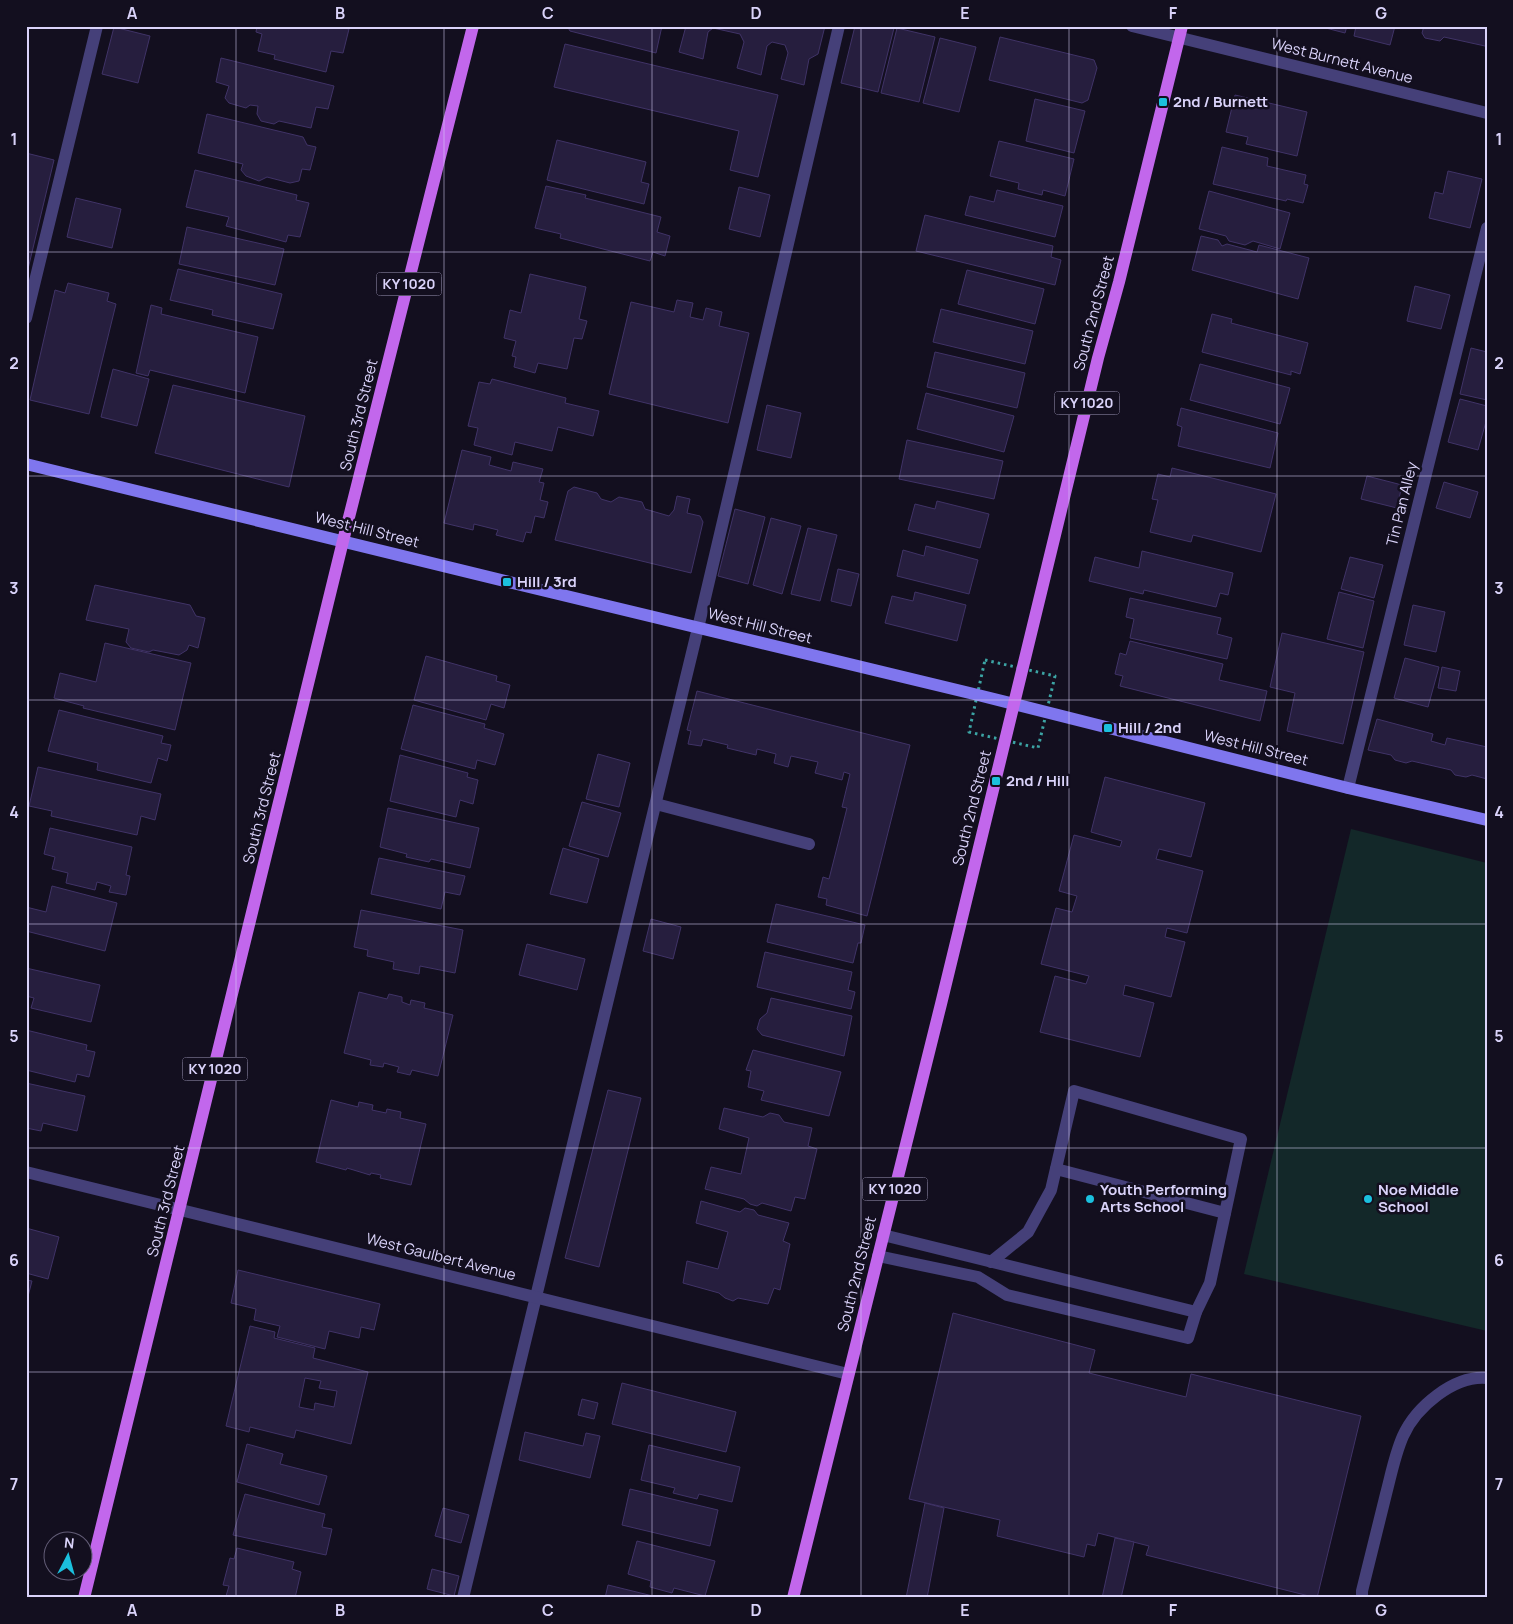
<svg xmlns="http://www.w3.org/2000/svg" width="1513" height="1624" font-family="Manrope,sans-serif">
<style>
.green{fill:#132829}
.building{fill:#261e3e;stroke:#403367;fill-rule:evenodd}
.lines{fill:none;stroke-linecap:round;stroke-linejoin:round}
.path{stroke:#3ca4a4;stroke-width:3;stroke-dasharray:2.5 4;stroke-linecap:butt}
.lane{stroke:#454079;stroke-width:12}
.street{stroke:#454079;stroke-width:12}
.secondary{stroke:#7f76ee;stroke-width:12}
.primary{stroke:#c267ec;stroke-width:12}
.grid{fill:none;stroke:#dad3fa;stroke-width:1;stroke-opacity:0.55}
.poi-dot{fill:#1bc0de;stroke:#130f1f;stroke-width:2}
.labels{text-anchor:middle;stroke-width:5;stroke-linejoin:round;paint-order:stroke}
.shield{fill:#130f1f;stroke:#9e98b8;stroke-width:1}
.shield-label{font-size:14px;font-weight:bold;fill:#dad3fa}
.street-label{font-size:15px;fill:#dad3fa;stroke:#130f1f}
.poi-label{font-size:15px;font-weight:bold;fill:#dad3fa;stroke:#130f1f;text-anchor:start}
.neatline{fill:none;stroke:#dad3fa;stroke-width:2}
.grid-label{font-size:16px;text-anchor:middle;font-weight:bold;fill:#dad3fa}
</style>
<rect width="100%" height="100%" fill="#130f1f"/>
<polygon class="green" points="1351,829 1487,863 1487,1331 1244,1274"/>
<g class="building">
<polygon points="257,26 336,26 349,29 343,53 331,51 326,72 274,59 275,55 258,51 262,34 256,32"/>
<polygon points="567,26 662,26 656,53 570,31"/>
<polygon points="686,26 825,26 818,54 809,59 804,85 781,79 788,53 785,45 772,42 767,46 761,75 737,68 744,42 740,34 713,28 708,32 703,59 679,52"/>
<polygon points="855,26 888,26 894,28 878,92 841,83"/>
<polygon points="1318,26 1347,26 1345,33"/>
<polygon points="1356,26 1395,26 1390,45 1354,36"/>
<polygon points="1424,26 1487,26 1487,49 1485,46 1444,37 1440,41 1425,38 1422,33"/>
<polygon points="114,27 150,36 138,83 102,74"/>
<polygon points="897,28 935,37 919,102 881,93"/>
<polygon points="1000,37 1094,60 1097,68 1088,100 1082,103 989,80"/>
<polygon points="940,38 976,47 959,112 923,103"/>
<polygon points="565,44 778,95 758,177 730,170 739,131 554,87"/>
<polygon points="221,58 334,86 328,109 316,107 311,128 279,121 274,124 261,121 257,114 258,106 250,105 246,108 229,103 225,98 229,86 216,82"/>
<polygon points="1235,95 1307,112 1297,156 1246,144 1248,137 1226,132"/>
<polygon points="1035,99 1085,111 1074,153 1026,141"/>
<polygon points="207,114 303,137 307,145 316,147 310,170 302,169 299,181 290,183 267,177 259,181 246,176 241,170 243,164 198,153"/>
<polygon points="557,140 646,162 641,182 649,184 644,204 547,180"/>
<polygon points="999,141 1074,159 1065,196 1043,190 1042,195 1018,189 1019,183 990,176"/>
<polygon points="1222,147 1268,158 1267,166 1306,175 1304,184 1308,185 1303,203 1287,199 1286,201 1213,184"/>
<polygon points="26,153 54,160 28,269 26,269"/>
<polygon points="195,170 297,195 296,200 309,203 300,237 288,235 286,242 226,226 229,217 186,207"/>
<polygon points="1448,171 1482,179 1470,228 1429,218 1435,192 1443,194"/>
<polygon points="546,186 586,195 585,198 661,217 657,232 670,236 665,256 653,252 650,261 560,238 561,234 535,228"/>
<polygon points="739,187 770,195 760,237 729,229"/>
<polygon points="997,190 1063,206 1055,237 965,215 970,196 994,202"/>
<polygon points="1209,191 1290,213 1280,249 1253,241 1245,245 1229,241 1226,236 1199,229"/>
<polygon points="76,198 121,209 112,248 67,237"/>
<polygon points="925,215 1053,246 1051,257 1061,260 1055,285 916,251"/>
<polygon points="187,227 284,249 275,285 179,264"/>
<polygon points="1201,236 1218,240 1222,246 1227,244 1257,252 1259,245 1309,258 1298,299 1192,270"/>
<polygon points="178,269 282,294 273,329 212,315 213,310 170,300"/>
<polygon points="967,270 1044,289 1035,324 958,304"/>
<polygon points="530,274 586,287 579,319 587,321 582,339 574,338 567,369 538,363 535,373 514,367 516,357 512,356 516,341 504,338 510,310 521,313"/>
<polygon points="68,283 109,293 107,301 116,304 89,414 30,400 55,290 65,293"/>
<polygon points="1415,286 1450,295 1441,329 1407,321"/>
<polygon points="677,300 693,303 690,317 703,320 706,308 722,312 719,326 749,333 728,423 609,394 631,302 674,312"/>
<polygon points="151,305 162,308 161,314 258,337 245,393 150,370 148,376 136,373"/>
<polygon points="941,309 1033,331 1025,364 933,342"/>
<polygon points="1212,314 1232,319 1231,323 1308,343 1300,374 1291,371 1291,375 1202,352"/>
<polygon points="1471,348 1487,352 1487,400 1460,394"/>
<polygon points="935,352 1025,373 1017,408 927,387"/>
<polygon points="1200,364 1290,388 1280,424 1190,400"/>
<polygon points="113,369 149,379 137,426 101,417"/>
<polygon points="492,379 566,398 565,403 599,411 593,436 558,427 552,451 515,442 512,455 474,445 478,428 468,426 479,382 490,384"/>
<polygon points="173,385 305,416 289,487 155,453"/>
<polygon points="926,393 1014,416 1004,452 917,429"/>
<polygon points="1460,399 1487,406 1487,418 1478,450 1448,442"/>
<polygon points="767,405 801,413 791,458 757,450"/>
<polygon points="1181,408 1278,433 1270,468 1178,446 1182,427 1177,425"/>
<polygon points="907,440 1003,461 994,499 899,479"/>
<polygon points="462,450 491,457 489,465 511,471 513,462 543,469 539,482 544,483 540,500 548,502 544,518 535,516 531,533 526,532 523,542 496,535 498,530 474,524 473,530 444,523"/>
<polygon points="1172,468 1276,494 1261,552 1193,535 1191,542 1150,532 1158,500 1152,499 1158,474 1170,477"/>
<polygon points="1367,476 1402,485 1397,508 1361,499"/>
<polygon points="1444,482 1478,492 1470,518 1436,508"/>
<polygon points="574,487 597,493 601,499 611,502 619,497 642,502 645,509 669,516 674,510 677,496 690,499 687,513 700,516 703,522 691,573 555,540 568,491"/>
<polygon points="937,501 989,514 980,548 908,530 915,504 935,509"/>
<polygon points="735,509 765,517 748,584 718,576"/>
<polygon points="771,518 801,526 782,594 753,585"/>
<polygon points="808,528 837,535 820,601 791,594"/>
<polygon points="926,546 978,560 969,594 897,576 903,550 924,556"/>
<polygon points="1142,551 1233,573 1228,595 1220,593 1216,607 1144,590 1143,594 1089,581 1095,557 1139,568"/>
<polygon points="1350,557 1383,565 1374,598 1341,589"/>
<polygon points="838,569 859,574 851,606 831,601"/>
<polygon points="95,585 190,605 196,616 205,618 198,648 189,645 187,650 179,655 153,650 149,652 131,648 126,642 129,629 86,620"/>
<polygon points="915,592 966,605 957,641 885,623 892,596 913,601"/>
<polygon points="1339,592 1374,601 1363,648 1327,639"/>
<polygon points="1130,598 1221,618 1217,634 1232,638 1227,659 1130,638 1134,619 1126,617"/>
<polygon points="1413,605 1445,612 1436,652 1404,645"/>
<polygon points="1282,633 1364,652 1343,744 1287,731 1295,693 1270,687"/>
<polygon points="1130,641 1223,664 1219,680 1267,691 1260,721 1120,686 1123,676 1115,674 1120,653 1126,655"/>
<polygon points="105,643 191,663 175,730 83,708 84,706 54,698 60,673 96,682"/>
<polygon points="426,656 497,676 496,681 510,685 504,708 491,704 486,720 414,700"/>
<polygon points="1405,658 1439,667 1428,707 1394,698"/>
<polygon points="1442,667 1460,671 1456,691 1438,688"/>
<polygon points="697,691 910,745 867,916 826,905 827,899 818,897 823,877 829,879 847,808 842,807 850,774 844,772 842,780 815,773 818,762 791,756 788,767 774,763 776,754 757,749 756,755 727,748 728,745 703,739 701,746 688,744 691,731 687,730"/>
<polygon points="413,705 485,724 484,728 504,734 495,765 477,760 475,769 401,749"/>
<polygon points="59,710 163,736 161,743 171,745 167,761 158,758 151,783 97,770 98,763 48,751"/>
<polygon points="1377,719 1433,734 1431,741 1445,745 1447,738 1487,747 1487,779 1472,775 1466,777 1455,775 1451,770 1412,761 1406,763 1395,760 1391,755 1368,750"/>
<polygon points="598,754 630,763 619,807 586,799"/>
<polygon points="400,755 468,773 467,777 478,780 473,804 460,800 456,817 390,801"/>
<polygon points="38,767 161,794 155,820 141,816 137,835 51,816 52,811 29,806"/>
<polygon points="1105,777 1205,803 1191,857 1159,849 1156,859 1203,871 1187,933 1167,928 1165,937 1185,942 1171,997 1125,985 1123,995 1154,1003 1140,1057 1040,1032 1055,976 1086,984 1089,976 1041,964 1056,908 1072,912 1077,896 1059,891 1074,835 1120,847 1122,841 1091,832"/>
<polygon points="582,802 621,813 608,857 569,846"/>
<polygon points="388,808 479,828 470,868 431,859 429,862 406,857 407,854 380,847"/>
<polygon points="50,828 132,847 126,875 130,876 126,895 109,892 111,886 97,882 95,890 66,883 68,873 52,869 55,857 44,854"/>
<polygon points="563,848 599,859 587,903 550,894"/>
<polygon points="379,858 465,876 460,895 445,892 441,909 371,894"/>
<polygon points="52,886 117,903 105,951 26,931 26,907 46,912"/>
<polygon points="776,904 865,925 861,943 858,943 853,963 767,942"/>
<polygon points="361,910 463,930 455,973 420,966 419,974 393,969 394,962 367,956 368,950 354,947"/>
<polygon points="651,919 681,927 673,959 643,951"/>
<polygon points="527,944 585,959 577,990 519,975"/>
<polygon points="765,952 852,972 848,990 855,992 851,1009 757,987"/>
<polygon points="26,968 100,985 91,1022 31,1008 34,998 26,996"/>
<polygon points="359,992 387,999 389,994 402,997 402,1002 410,1005 411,1000 425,1003 424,1008 453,1015 438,1076 412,1070 410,1075 397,1072 399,1067 384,1063 383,1067 370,1065 371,1060 344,1053"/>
<polygon points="771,998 852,1016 844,1056 762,1035 757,1029 760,1019 767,1013"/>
<polygon points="26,1030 87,1045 86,1050 95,1052 89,1077 77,1074 75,1082 26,1070"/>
<polygon points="753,1050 841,1072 829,1116 761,1100 764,1091 748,1087 751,1071 746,1070"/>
<polygon points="26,1083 85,1096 77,1131 43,1123 41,1131 26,1128"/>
<polygon points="608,1090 641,1098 599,1267 565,1258"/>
<polygon points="331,1100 358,1107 359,1102 373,1105 372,1110 386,1113 387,1109 401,1112 400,1118 426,1124 411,1185 380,1178 381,1175 371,1173 370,1175 347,1168 346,1170 316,1162"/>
<polygon points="724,1108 763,1117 770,1113 779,1115 784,1122 812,1128 808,1146 817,1149 805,1199 795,1197 791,1211 762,1203 757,1206 750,1204 744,1199 705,1189 711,1167 741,1174 749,1138 719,1129"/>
<polygon points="701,1201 740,1212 745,1208 754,1210 758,1215 789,1223 783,1241 790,1244 780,1290 774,1288 768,1304 738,1298 733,1301 725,1298 719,1293 683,1283 687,1261 718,1269 728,1232 696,1223"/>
<polygon points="26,1228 59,1237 48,1279 26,1273"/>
<polygon points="238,1270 380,1304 374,1330 361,1327 359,1338 329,1331 325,1349 277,1337 280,1326 254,1320 256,1309 231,1303"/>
<polygon points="26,1280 32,1281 26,1304"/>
<polygon points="953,1313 1095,1350 1089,1373 1186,1397 1191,1374 1361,1416 1317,1598 1146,1555 1149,1546 1098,1533 1095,1546 1087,1544 1084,1557 997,1536 1000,1520 909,1499"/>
<path d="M250,1326L275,1332L274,1338L315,1348L313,1358L368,1372L351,1444L296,1430L294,1438L250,1427L249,1432L226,1426ZM305,1378L321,1381L319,1388L337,1391L334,1407L315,1403L314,1410L299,1407Z"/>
<polygon points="622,1383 736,1412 726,1452 612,1424"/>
<polygon points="582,1399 598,1403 594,1419 578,1415"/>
<polygon points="525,1432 583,1446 586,1433 600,1436 590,1478 519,1460"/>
<polygon points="247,1444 283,1454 280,1464 327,1476 319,1505 237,1482"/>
<polygon points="649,1445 740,1467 732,1502 699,1494 697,1499 673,1493 675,1488 641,1480"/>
<polygon points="630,1489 718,1510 710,1546 622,1525"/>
<polygon points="245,1494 325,1514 322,1527 332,1529 326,1555 233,1535"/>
<polygon points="925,1503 944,1508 927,1598 906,1598"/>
<polygon points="443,1508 469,1515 461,1543 435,1536"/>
<polygon points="1115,1538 1134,1542 1121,1598 1102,1598"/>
<polygon points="637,1541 715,1561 705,1596 674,1588 672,1593 650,1587 651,1581 628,1574"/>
<polygon points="237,1548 294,1562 292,1569 301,1572 295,1598 235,1598 226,1596 229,1586 223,1585 230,1558 234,1559"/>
<polygon points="432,1569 459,1576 454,1596 427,1589"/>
<polygon points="608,1585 661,1598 605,1598"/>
</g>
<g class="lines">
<polygon class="path" points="985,660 1055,676 1038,748 969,732"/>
<g class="lane">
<polyline points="26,318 97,26"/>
<polyline points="1348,788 1487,228"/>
<polyline points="656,804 809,844"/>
<polyline points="1056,1169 1225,1213"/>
<polyline points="883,1235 1196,1312"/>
<polyline points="878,1256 978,1277 1007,1295 1188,1338 1196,1312 1210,1283 1241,1139 1074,1091 1051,1190 1028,1232 991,1262"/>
<polyline points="463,1598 698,628 839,26"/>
<path d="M1362,1598V1591C1370,1558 1378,1526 1386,1494C1391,1475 1395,1454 1403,1436C1416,1407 1454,1375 1487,1378"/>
</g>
<g class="street">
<polyline points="1132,26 1487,113"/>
<polyline points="26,1172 848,1374"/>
</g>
<polyline class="secondary" points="26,464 554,593 978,695 1348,788 1487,820"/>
<g class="primary">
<polyline points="84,1598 343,541 473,26"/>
<polyline points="793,1598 941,1004 1098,358 1119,282 1182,26"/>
</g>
</g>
<path class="grid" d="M236,26V1598M444,26V1598M652,26V1598M861,26V1598M1069,26V1598M1277,26V1598M26,252H1487M26,476H1487M26,700H1487M26,924H1487M26,1148H1487M26,1372H1487"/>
<g class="poi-dot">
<rect x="1158" y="97" width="10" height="10" rx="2.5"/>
<rect x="502" y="577" width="10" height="10" rx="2.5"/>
<rect x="1103" y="723" width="10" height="10" rx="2.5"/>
<rect x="991" y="776" width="10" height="10" rx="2.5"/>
<circle cx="1090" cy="1199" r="5"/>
<circle cx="1368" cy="1199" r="5"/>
</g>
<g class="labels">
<g class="shield">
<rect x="376.5" y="272.5" width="65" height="23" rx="4"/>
<rect x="1054.5" y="391.5" width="65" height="23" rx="4"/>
<rect x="182.5" y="1057.5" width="65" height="23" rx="4"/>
<rect x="862.5" y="1177.5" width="65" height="23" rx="4"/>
</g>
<g class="shield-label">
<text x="409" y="289">KY 1020</text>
<text x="1087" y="408">KY 1020</text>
<text x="215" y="1074">KY 1020</text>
<text x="895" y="1194">KY 1020</text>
</g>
<g class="street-label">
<text transform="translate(1342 61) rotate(14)" y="5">West Burnett Avenue</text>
<text transform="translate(1094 313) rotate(-75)" y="5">South 2nd Street</text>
<text transform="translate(359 415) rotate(-76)" y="5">South 3rd Street</text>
<text transform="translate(1402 504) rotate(-76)" y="5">Tin Pan Alley</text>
<text transform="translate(367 530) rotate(14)" y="5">West Hill Street</text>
<text transform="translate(760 626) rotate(14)" y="5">West Hill Street</text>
<text transform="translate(1256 748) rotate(14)" y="5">West Hill Street</text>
<text transform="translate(262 808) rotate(-76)" y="5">South 3rd Street</text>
<text transform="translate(972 808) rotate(-76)" y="5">South 2nd Street</text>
<text transform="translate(166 1201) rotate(-76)" y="5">South 3rd Street</text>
<text transform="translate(441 1257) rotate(14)" y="5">West Gaulbert Avenue</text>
<text transform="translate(857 1274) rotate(-76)" y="5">South 2nd Street</text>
</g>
<g class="poi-label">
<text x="1173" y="107">2nd / Burnett</text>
<text x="517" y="587">Hill / 3rd</text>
<text x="1118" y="733">Hill / 2nd</text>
<text x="1006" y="786">2nd / Hill</text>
<text x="1100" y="1195">Youth Performing<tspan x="1100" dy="17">Arts School</tspan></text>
<text x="1378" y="1195">Noe Middle<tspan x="1378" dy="17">School</tspan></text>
</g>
</g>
<rect width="1513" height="1624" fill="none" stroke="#130f1f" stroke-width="55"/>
<g transform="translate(68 1556) rotate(6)"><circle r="24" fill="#130f1f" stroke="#635d77"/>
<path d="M0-4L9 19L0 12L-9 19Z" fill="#1bc0de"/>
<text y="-8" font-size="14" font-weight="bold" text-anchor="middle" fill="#dad3fa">N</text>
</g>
<rect x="28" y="28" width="1458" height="1568" class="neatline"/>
<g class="grid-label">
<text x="132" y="19">A</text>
<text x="340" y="19">B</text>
<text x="548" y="19">C</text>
<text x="756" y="19">D</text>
<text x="965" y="19">E</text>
<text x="1173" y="19">F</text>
<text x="1381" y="19">G</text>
<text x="14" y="145">1</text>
<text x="1499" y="145">1</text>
<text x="14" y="369">2</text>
<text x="1499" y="369">2</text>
<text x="14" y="594">3</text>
<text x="1499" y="594">3</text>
<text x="14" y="818">4</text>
<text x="1499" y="818">4</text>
<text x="14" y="1042">5</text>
<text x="1499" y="1042">5</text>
<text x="14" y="1266">6</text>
<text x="1499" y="1266">6</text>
<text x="14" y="1490">7</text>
<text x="1499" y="1490">7</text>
<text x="132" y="1616">A</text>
<text x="340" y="1616">B</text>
<text x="548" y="1616">C</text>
<text x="756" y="1616">D</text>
<text x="965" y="1616">E</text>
<text x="1173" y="1616">F</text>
<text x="1381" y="1616">G</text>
</g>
</svg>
